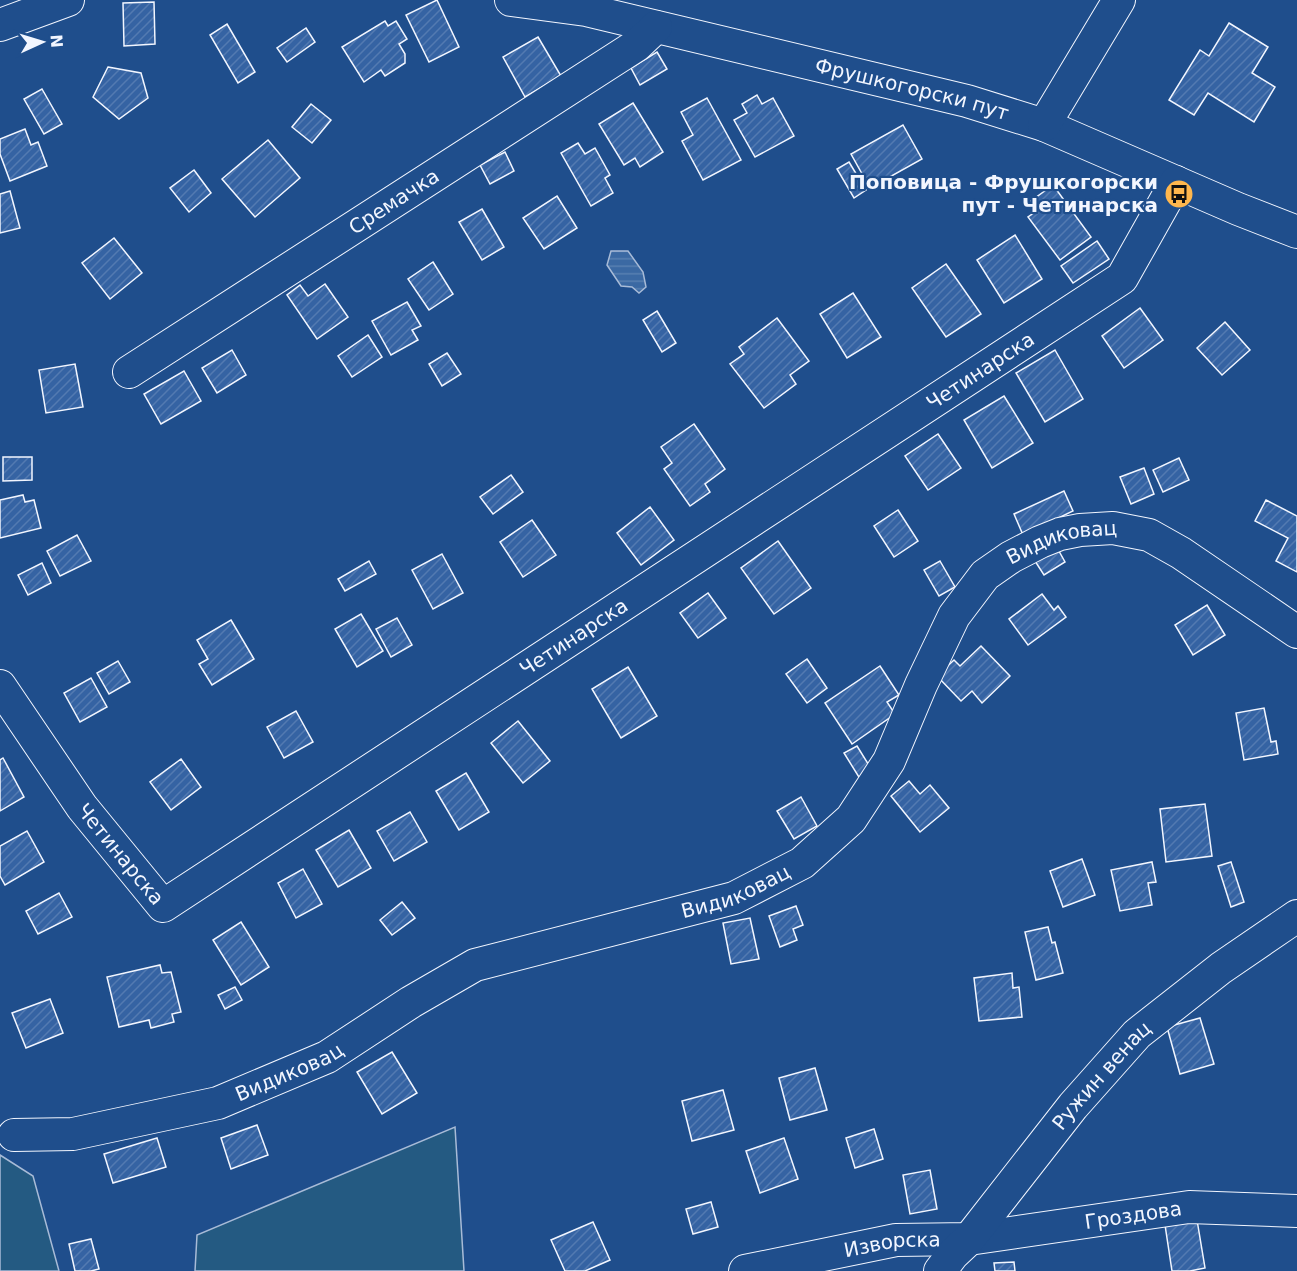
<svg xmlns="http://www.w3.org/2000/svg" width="1297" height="1271" font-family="'DejaVu Sans',sans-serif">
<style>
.garden{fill:#245a82;stroke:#a8bbd7;stroke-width:1.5}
.water{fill:url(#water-rules);stroke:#a8bbd7;stroke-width:1.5}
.building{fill:url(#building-hatch);stroke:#f2f6ff;stroke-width:1.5}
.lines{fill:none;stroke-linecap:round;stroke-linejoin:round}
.minor-casing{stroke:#f2f6ff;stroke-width:34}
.minor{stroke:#1f4e8c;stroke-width:32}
.labels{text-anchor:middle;stroke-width:4.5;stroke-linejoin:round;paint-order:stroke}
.street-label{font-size:20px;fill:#f2f6ff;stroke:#1f4e8c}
.poi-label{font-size:20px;font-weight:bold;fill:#f2f6ff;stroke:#1f4e8c;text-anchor:end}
</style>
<defs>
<pattern id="water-rules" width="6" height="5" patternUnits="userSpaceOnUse" patternTransform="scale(1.5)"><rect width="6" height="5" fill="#3b69a3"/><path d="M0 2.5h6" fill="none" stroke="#587fb1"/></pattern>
<pattern id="building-hatch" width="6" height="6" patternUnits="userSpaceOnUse" patternTransform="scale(1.5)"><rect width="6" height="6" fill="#3563a3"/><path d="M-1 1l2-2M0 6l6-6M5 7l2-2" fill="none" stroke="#537ab1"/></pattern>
</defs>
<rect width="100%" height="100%" fill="#1f4e8c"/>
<g class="garden">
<polygon points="455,1127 464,1271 195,1271 197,1235"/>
<polygon points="0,1155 33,1176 59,1271 0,1271"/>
</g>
<polygon class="water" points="611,251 628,251 643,272 646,287 639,293 632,287 621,286 607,265"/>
<g class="building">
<polygon points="437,0 459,47 429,62 406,15"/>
<polygon points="154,2 155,44 124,46 123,3"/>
<polygon points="385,21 388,26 396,21 407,39 399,44 405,54 405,63 385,76 381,70 364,82 342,47"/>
<polygon points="1229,23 1268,47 1252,73 1275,87 1254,122 1208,93 1194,115 1169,100 1200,50 1209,56"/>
<polygon points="227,24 255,72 238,83 210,35"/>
<polygon points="306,28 315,42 287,62 277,48"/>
<polygon points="538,37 561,76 525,97 503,57"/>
<polygon points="657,52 667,69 640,85 631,68"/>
<polygon points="108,67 141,73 148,98 119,119 93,97"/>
<polygon points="42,89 62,124 44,134 24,99"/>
<polygon points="757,95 762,104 773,98 794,136 755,157 734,120 747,113 742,104"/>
<polygon points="707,98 741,160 703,180 682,141 693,135 681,112"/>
<polygon points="633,103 663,152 640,167 635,158 624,165 599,124"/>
<polygon points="311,104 331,120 312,143 292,127"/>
<polygon points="903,125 922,159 870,188 851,154"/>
<polygon points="25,129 31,145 38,142 47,166 10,181 0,154 0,139"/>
<polygon points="268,140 300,178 255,217 222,179"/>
<polygon points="578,143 585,154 595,148 610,175 605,178 613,193 591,206 561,153"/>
<polygon points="505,152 514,171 490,184 480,165"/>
<polygon points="849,162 866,190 854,198 837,169"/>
<polygon points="194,170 211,193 189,212 170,188"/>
<polygon points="1053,185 1091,237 1060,260 1028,217 1038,210 1031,201"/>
<polygon points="10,191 20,228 0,233 0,194"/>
<polygon points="557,196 577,228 544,249 523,218"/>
<polygon points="482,209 504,247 482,260 459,222"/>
<polygon points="1015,235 1042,279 1004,303 977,260"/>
<polygon points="114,238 142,273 110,299 82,263"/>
<polygon points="1097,241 1109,259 1073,283 1061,266"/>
<polygon points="433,262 453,294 429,310 408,279"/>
<polygon points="946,264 981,314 946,337 912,288"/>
<polygon points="325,284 348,317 317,339 287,295 300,285 308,296"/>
<polygon points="853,293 881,337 847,358 820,314"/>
<polygon points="407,302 421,326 412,330 418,340 391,355 372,321"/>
<polygon points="1140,308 1163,340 1124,368 1102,336"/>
<polygon points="657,311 676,343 662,352 643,320"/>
<polygon points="777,318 809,361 790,375 796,384 764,408 730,364 744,354 739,347"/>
<polygon points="1225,322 1250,350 1222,375 1197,348"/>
<polygon points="368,335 382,357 352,377 338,356"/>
<polygon points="232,350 246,375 217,393 202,368"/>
<polygon points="1055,350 1083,399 1045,422 1016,373"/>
<polygon points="447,353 461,374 442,386 429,364"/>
<polygon points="75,364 83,407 46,413 39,370"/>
<polygon points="184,371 201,401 161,424 144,394"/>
<polygon points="1004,396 1033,443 992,468 964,420"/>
<polygon points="694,424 725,469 705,484 710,492 690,506 664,469 672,463 661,447"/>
<polygon points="938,434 961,468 928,490 905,456"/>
<polygon points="3,457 32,457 32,480 3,481"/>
<polygon points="1179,458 1189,480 1163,492 1153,470"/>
<polygon points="1144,468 1154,494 1131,504 1120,477"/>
<polygon points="511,475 523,492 493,514 480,497"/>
<polygon points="1064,491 1073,511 1023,535 1014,514"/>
<polygon points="23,495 25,502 34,500 41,528 0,538 0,500"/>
<polygon points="1266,500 1297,516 1297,572 1276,561 1288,538 1255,521"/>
<polygon points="650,507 674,540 641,565 617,533"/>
<polygon points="898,510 918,541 894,557 874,526"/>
<polygon points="532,520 556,555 523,577 500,542"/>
<polygon points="77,535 91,561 60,576 47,551"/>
<polygon points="778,541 811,588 774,614 741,568"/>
<polygon points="1055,544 1065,562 1044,575 1033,558"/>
<polygon points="442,554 463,593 433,609 412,570"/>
<polygon points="369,561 376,574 345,591 338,579"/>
<polygon points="940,561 955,587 939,596 924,570"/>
<polygon points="42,563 51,583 28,595 18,575"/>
<polygon points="708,593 726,618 698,638 680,613"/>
<polygon points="1042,594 1054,610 1058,606 1066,617 1028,645 1009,619"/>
<polygon points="1207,605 1225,635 1193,655 1175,625"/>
<polygon points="361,614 383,651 357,667 335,629"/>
<polygon points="397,618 412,645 391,657 376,629"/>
<polygon points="231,620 254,659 212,685 199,664 208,659 197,640"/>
<polygon points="981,646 1010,676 982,703 972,691 961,701 937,676 954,660 960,666"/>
<polygon points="807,659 827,688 807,703 786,674"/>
<polygon points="118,661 130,682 109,694 97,673"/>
<polygon points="880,666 899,695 887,702 895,714 852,744 825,703"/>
<polygon points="628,667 657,716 621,738 592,689"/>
<polygon points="91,678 107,707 80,722 64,693"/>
<polygon points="1264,708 1271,742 1276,741 1278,754 1244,760 1236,713"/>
<polygon points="296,711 313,742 284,758 267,727"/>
<polygon points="518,721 550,761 523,783 491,743"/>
<polygon points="857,746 875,775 862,782 844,753"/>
<polygon points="3,758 24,797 0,811 0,760"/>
<polygon points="181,759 201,787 171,810 150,782"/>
<polygon points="466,773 489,812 459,830 436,791"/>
<polygon points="909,781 920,794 930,785 949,808 920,832 891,796"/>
<polygon points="801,797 817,826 794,839 777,811"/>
<polygon points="1205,804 1212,856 1166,862 1160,809"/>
<polygon points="410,812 427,842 394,861 377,831"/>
<polygon points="349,830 371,868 338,887 316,850"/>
<polygon points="27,831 44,862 5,885 0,876 0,846"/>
<polygon points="1082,859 1095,895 1063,907 1050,871"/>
<polygon points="1152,862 1156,882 1148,883 1152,905 1120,911 1111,870"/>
<polygon points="1231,862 1244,902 1231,907 1218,866"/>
<polygon points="303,869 322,904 296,918 278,883"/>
<polygon points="59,893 72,917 38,934 26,911"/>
<polygon points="402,902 415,918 392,935 380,920"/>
<polygon points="796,906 803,925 793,929 797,940 780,947 769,916"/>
<polygon points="750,918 759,959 731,964 723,923"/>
<polygon points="241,922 269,967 241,985 213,940"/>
<polygon points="1048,927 1052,943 1055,942 1063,973 1036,980 1025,932"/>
<polygon points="160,965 162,973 171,972 181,1012 172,1014 174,1022 151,1028 149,1020 119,1027 107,977"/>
<polygon points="1012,973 1013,988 1019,987 1022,1017 979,1021 974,978"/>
<polygon points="235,987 242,1000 225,1009 218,995"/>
<polygon points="50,999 63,1033 26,1048 12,1013"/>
<polygon points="1200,1018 1214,1064 1180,1074 1167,1027"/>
<polygon points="392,1052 417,1093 382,1114 357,1072"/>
<polygon points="815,1068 827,1110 790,1120 779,1078"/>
<polygon points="723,1090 734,1130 692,1141 682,1101"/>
<polygon points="257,1125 268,1155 231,1169 221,1138"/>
<polygon points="874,1129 883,1159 855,1168 846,1138"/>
<polygon points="157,1138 166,1167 113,1183 104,1154"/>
<polygon points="784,1138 798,1179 760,1193 746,1151"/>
<polygon points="930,1170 937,1209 910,1214 903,1175"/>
<polygon points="711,1202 718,1227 693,1234 686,1209"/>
<polygon points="1197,1220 1205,1268 1190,1271 1172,1271 1165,1225"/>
<polygon points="593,1222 610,1260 585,1271 565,1271 551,1240"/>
<polygon points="91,1239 99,1269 91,1271 75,1271 69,1244"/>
<polygon points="1014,1262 1015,1271 995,1271 994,1263"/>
</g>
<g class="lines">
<g class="minor-casing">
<g id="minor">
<path id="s1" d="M511,0L586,10L967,101L1044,125L1238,209L1297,232"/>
<polyline points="0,25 68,0"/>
<polyline points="1044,125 1119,0"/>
<path id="s2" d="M129,372L637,45L656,27"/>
<path id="s3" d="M0,686L82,807L163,906L1122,278L1176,182"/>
<path id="s4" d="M14,1135L73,1134L218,1103L327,1057L411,1002L475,965L734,898L802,863L851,819L889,761L921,685L954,616L985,575L1011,557L1040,542L1060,534L1080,530L1113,528L1149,535L1181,553L1297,632"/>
<path id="s5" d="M745,1271L896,1240L969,1239L1189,1207L1297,1211"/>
<path id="s6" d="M940,1271L953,1254L969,1239L1073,1106L1137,1034L1221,968L1297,916"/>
</g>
</g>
<use href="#minor" class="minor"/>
</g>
<defs>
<g id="bus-disc" transform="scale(1.5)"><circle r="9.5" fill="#ffb74d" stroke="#1f4e8c"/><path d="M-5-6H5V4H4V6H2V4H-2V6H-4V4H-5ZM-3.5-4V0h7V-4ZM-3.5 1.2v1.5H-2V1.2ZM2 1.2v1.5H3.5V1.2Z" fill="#111"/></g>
</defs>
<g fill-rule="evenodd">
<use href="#bus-disc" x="1179" y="194"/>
</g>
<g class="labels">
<g class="street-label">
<text dy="7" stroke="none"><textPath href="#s1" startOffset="411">Фрушкогорски пут</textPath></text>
<text dy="7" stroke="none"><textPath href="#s2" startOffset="315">Сремачка</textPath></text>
<text dy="7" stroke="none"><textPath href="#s3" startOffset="1251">Четинарска</textPath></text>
<text dy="7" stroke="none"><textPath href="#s4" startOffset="1275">Видиковац</textPath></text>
<text dy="7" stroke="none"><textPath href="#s3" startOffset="765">Четинарска</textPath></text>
<text dy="7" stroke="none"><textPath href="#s3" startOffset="207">Четинарска</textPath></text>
<text dy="7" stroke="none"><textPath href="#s4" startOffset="771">Видиковац</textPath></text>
<text dy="7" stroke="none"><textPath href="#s4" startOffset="285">Видиковац</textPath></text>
<text dy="7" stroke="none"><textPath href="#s6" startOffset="254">Ружин венац</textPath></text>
<text dy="7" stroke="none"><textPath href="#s5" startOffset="393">Гроздова</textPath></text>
<text dy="7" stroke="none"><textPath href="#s5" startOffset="150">Изворска</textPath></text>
</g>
<g class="poi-label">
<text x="1158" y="189">Поповица - Фрушкогорски<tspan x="1158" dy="23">пут - Четинарска</tspan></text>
</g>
</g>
<g transform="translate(42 42) rotate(86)" stroke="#1f4e8c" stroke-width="4.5" paint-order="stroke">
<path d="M0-4.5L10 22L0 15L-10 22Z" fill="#f2f6ff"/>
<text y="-9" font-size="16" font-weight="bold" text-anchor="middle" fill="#f2f6ff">N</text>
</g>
</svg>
